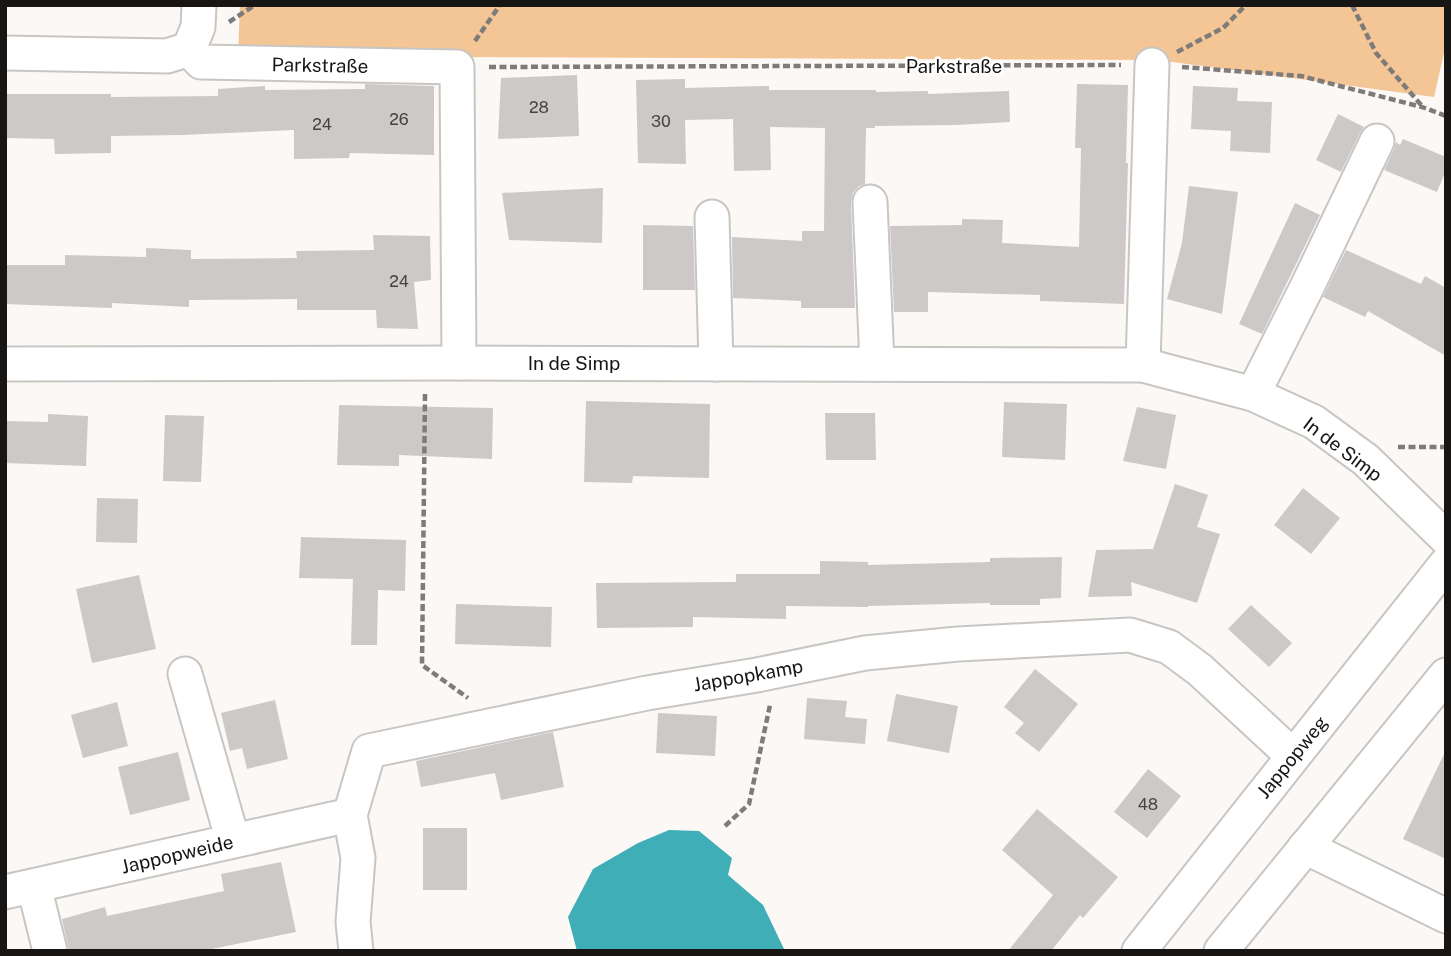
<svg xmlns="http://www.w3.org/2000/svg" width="1451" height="956" font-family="'Public Sans',sans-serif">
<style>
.green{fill:#f4c595}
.water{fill:#40aeb7}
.building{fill:#cdc9c8}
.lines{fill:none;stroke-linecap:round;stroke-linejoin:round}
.minor-casing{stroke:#c8c6c3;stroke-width:37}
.path{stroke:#7e7c7b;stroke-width:4.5;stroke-dasharray:7 3.5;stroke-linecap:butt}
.minor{stroke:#fff;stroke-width:33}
.labels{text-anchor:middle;stroke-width:5;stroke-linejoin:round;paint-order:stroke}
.number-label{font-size:16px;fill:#444342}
.street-label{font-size:19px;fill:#171615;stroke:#fff}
</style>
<rect width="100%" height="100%" fill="#fbf8f6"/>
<polygon class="green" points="240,5 1446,5 1446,44 1434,97 1157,60 238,56"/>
<polygon class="water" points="669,830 699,831 732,858 728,875 763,905 785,951 577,951 568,917 593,869 638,843"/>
<g class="building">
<polygon points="577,75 579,136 498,139 501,78"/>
<polygon points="685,79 685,88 769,86 769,90 876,90 876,92 928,91 928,94 1009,91 1010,122 956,125 875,126 875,128 866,128 865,184 859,186 853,193 851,203 855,308 801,308 801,301 733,298 732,237 802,241 802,231 824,231 825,128 770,127 771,170 734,171 733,119 685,120 686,164 638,163 636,80"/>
<polygon points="365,84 434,86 434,155 350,153 349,158 294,159 294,130 183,135 111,136 111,153 55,154 54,139 5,138 5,94 111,94 111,97 218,96 218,89 265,86 265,90 365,89"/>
<polygon points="1077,84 1128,85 1126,163 1128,163 1124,304 1040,301 1040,295 928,292 928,312 894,312 890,226 962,225 962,219 1003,220 1002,243 1079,247 1081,148 1075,148"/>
<polygon points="1193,86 1238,88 1237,101 1272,102 1270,153 1230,151 1231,131 1191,129"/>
<polygon points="1338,114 1364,127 1360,133 1341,172 1316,160"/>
<polygon points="1403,139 1446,157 1446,170 1437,192 1384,170 1394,149 1396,142 1400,145"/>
<polygon points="1189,186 1238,192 1222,314 1167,299 1182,243"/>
<polygon points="603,188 602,243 509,240 502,193"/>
<polygon points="1295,203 1320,215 1262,334 1239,324"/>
<polygon points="643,225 693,226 695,290 643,290"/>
<polygon points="373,235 430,236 431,280 414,282 418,329 377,328 376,310 297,310 297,299 189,300 189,307 112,303 112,308 5,304 5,265 65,265 65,255 146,257 146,248 191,250 191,259 297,258 296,251 374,250"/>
<polygon points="1346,250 1421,284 1425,276 1446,288 1446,356 1368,311 1365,317 1323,297"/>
<polygon points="586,401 710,404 709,478 633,476 632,483 584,482"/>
<polygon points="1004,402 1067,404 1065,460 1002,457"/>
<polygon points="339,405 493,408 492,459 399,455 399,466 337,465"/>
<polygon points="1137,407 1176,415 1166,469 1123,461"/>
<polygon points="825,413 875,413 876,460 826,460"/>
<polygon points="48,414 88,416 86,466 5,463 5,421 48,422"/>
<polygon points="165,415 204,416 201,482 163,481"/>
<polygon points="1175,484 1208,495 1197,527 1220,534 1197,603 1131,582 1132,596 1088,597 1096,550 1153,549"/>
<polygon points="1303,488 1340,518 1311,554 1274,525"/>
<polygon points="97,498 138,499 137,543 96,542"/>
<polygon points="301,537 406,540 405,591 378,590 377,645 351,645 353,579 299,578"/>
<polygon points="1062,557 1061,598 1040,599 1040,605 990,605 990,603 868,606 868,607 786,606 786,619 693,617 693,627 597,628 596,583 736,582 736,574 820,574 820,561 868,562 868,565 990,562 990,558"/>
<polygon points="139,575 156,649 92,663 76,589"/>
<polygon points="456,604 552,607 551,647 455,644"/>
<polygon points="1251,605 1292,643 1269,667 1228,629"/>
<polygon points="1035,669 1078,704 1039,752 1015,733 1024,723 1004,707"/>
<polygon points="896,694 958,706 949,753 887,741"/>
<polygon points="807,698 847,701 845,717 867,719 865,744 804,739"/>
<polygon points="275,700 288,759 247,769 242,748 230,751 221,713"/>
<polygon points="117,702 128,746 83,758 71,715"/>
<polygon points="658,713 717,716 715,756 656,753"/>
<polygon points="553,732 564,787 501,800 495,773 421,787 416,761"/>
<polygon points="1446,750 1446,859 1403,839"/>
<polygon points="178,752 190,800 130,815 118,767"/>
<polygon points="1148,769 1181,796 1147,838 1114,812"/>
<polygon points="1037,809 1118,877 1083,918 1080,915 1051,951 1008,951 1053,895 1002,850"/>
<rect x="423" y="828" width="44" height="62"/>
<polygon points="281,862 296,932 202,951 69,951 62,919 105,907 107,916 224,891 221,874"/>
</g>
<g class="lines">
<g class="minor-casing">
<g id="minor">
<polyline points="189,49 201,62 457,67 459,363"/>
<polyline points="5,53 167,56 189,49 198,27 199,5"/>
<polyline points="870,202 877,364"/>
<polyline points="712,217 716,364"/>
<polyline points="5,364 459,363 1143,365 1253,394 1314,422 1366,460 1446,538"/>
<polyline points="1143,365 1152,65"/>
<polyline points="1253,394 1307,287 1377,141"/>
<polyline points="185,674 233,841"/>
<polyline points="1305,847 1446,916"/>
<polyline points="34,886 50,951"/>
<polyline points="5,892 350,815"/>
<polyline points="356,951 353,922 358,858 350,815 369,751 647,693 757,675 865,653 958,644 1130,635 1169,647 1200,670 1293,756"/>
<polyline points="1139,951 1446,564"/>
<polyline points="1221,951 1446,675"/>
</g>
</g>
<g class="path">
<polyline points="1352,5 1376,53 1422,106"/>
<polyline points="229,22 255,5"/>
<polyline points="475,41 500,5"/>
<polyline points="1177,52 1223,28 1246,5"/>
<polyline points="489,67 1121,65"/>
<polyline points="1182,67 1301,76 1422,107 1446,116"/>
<polyline points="425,394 422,665 468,698"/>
<polyline points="1398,447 1446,447"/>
<polyline points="725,826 749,804 770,705"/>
</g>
<use href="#minor" class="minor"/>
</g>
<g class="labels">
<g class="number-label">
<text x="539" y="113">28</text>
<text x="399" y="125">26</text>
<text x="661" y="127">30</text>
<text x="322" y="130">24</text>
<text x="399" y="287">24</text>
<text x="1148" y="810">48</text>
</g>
<g class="street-label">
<text transform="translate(320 65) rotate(1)" y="7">Parkstraße</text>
<text x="954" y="73">Parkstraße</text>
<text x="574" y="370">In de Simp</text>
<text transform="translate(1343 449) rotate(37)" y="7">In de Simp</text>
<text transform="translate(748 675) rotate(-10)" y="7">Jappopkamp</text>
<text transform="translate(1292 757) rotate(-51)" y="7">Jappopweg</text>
<text transform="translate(177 854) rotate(-13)" y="7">Jappopweide</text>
</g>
</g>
<rect width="1451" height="956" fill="none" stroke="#171615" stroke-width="14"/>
</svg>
